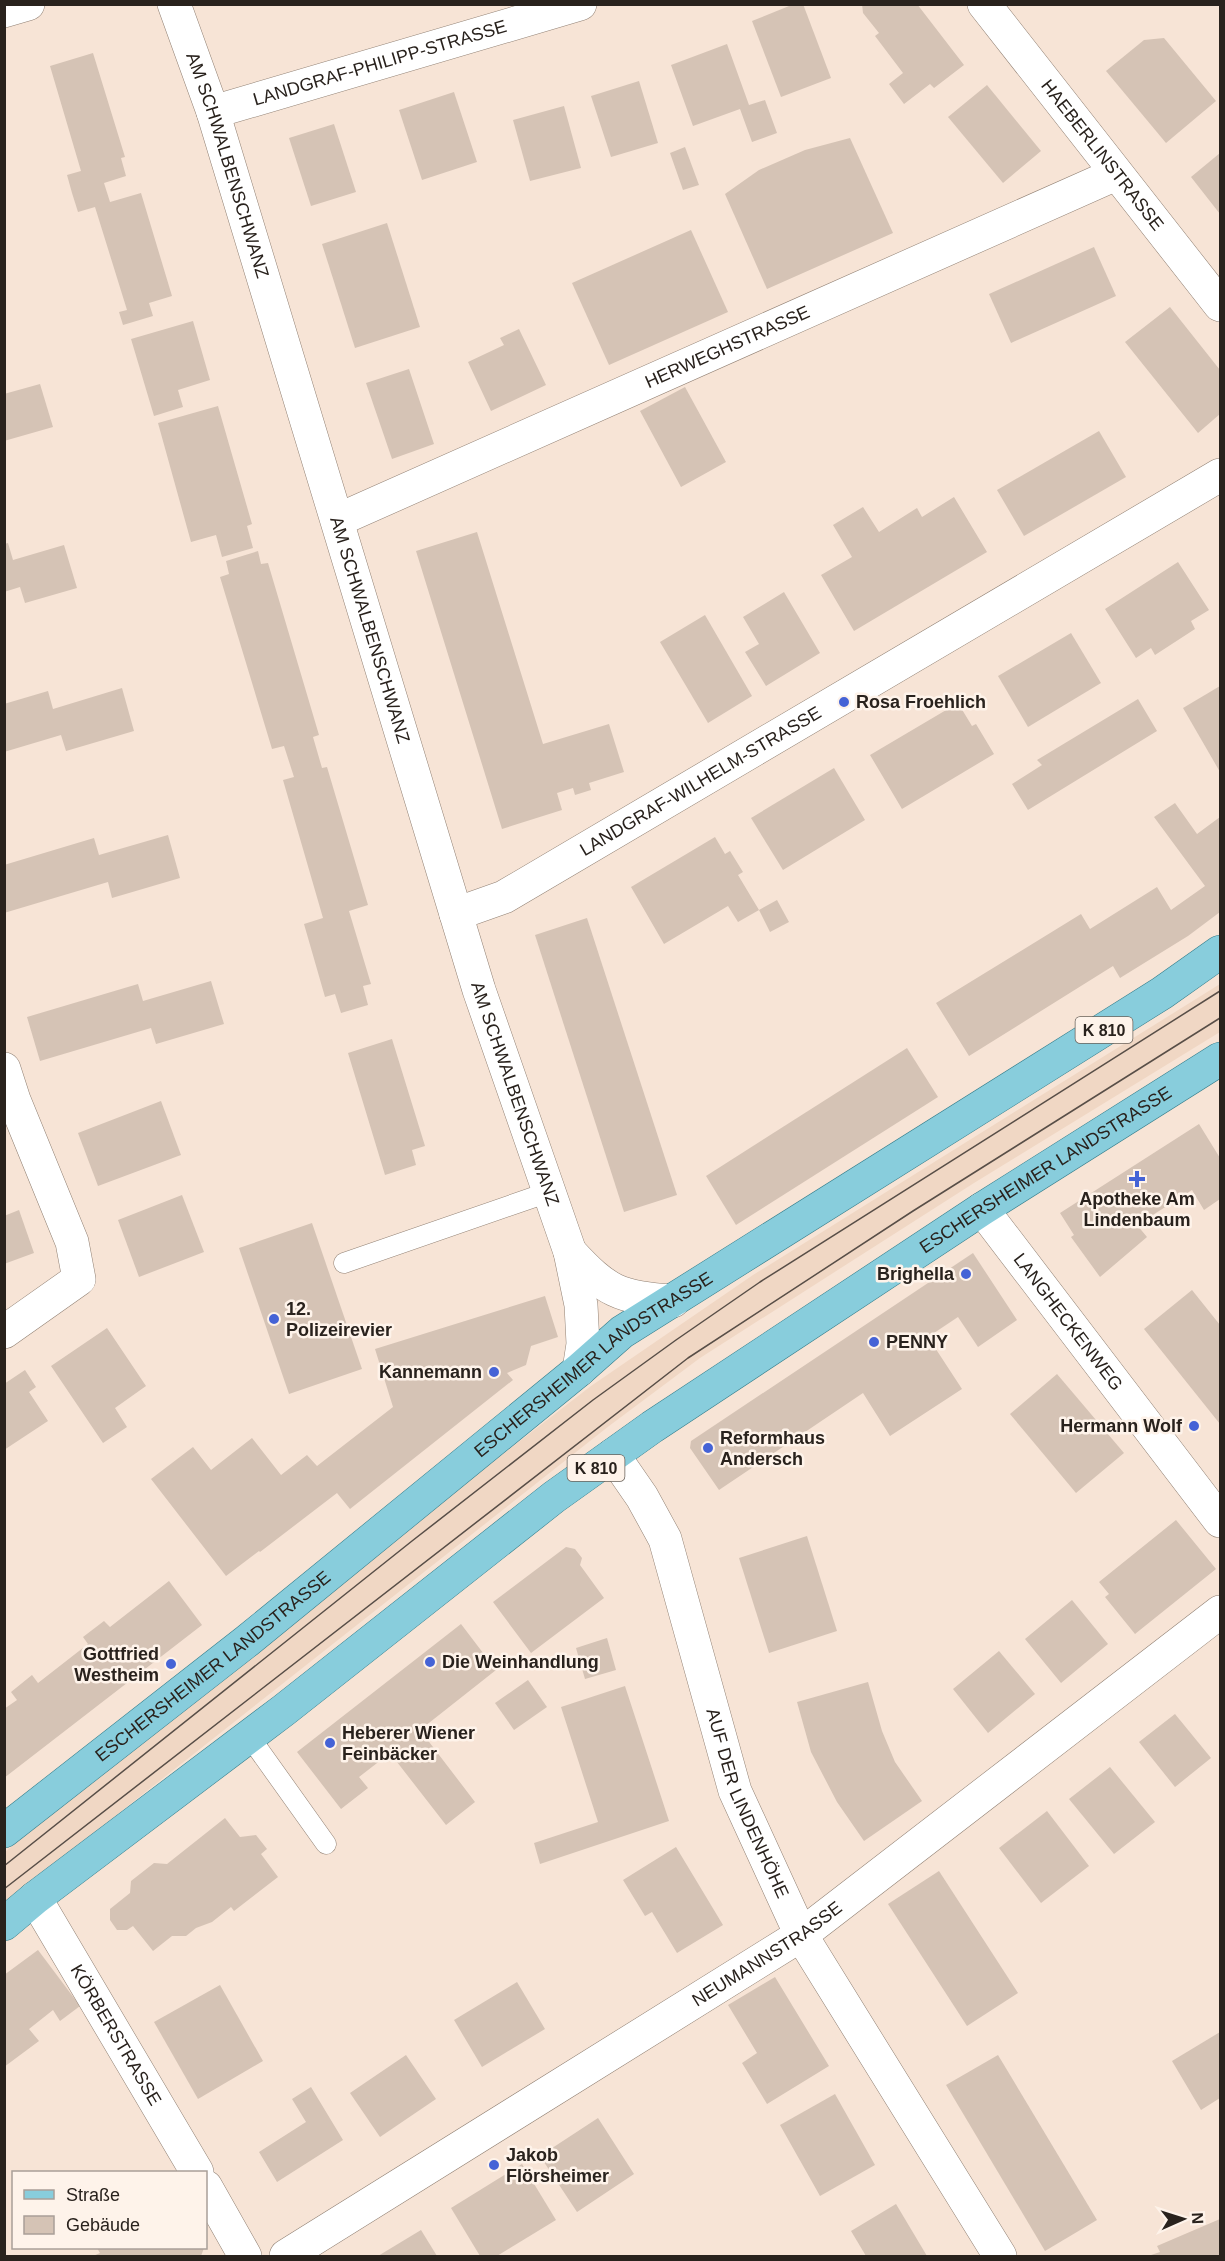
<svg xmlns="http://www.w3.org/2000/svg" width="1225" height="2261" font-family="Arial,sans-serif">
<style>
.built{fill:#f0d7c4}
.building{fill:#d5c3b5}
.lines{fill:none;stroke-linecap:round;stroke-linejoin:round}
.lane-casing{stroke:#918174;stroke-width:21}
.street-casing{stroke:#918174;stroke-width:34}
.primary-casing{stroke:#337c8a;stroke-width:34}
.lane{stroke:#fff;stroke-width:20}
.street{stroke:#fff;stroke-width:33}
.primary{stroke:#88cddc;stroke-width:33}
.tram{stroke:#584e47;stroke-width:1.5}
.poi-dot{fill:#4563d6;stroke:#fef3ea;stroke-width:2}
.labels{text-anchor:middle;stroke-width:5;stroke-linejoin:round;paint-order:stroke}
.shield{fill:#fef3ea;stroke:#69615a;stroke-width:1.5}
.shield-label{font-size:16px;font-weight:bold;fill:#29221d}
.street-label{font-size:18px;fill:#29221d;stroke:#fef3ea}
.poi-label{font-size:18px;font-weight:bold;fill:#29221d;stroke:#fef3ea;text-anchor:start}
</style>
<rect width="100%" height="100%" fill="#f7e4d6"/>
<polygon class="built" points="1220,984 1220,1032 974,1183 700,1358 609,1426 5,1903 5,1852 245,1654 591,1386 753,1275"/>
<g class="building">
<polygon points="794,4 803,4 831,78 781,97 752,21"/>
<polygon points="862,4 917,4 964,65 934,88 930,84 904,104 889,84 903,73 875,36 879,33 863,13"/>
<polygon points="1164,38 1216,101 1166,143 1106,71 1144,40"/>
<polygon points="727,44 749,105 765,100 777,133 752,142 740,109 693,126 671,65"/>
<polygon points="93,53 125,157 121,158 126,176 104,183 110,202 141,193 172,296 149,303 153,316 123,325 119,312 127,310 95,207 78,212 72,193 67,175 81,171 50,66"/>
<polygon points="639,81 658,143 611,157 591,96"/>
<polygon points="987,85 1041,151 1003,183 948,117"/>
<polygon points="454,92 477,162 422,180 399,110"/>
<polygon points="564,106 581,168 530,181 513,120"/>
<polygon points="334,124 356,192 311,206 289,138"/>
<polygon points="850,138 893,233 767,289 725,194 759,170 805,150"/>
<polygon points="685,147 699,185 683,190 670,153"/>
<polygon points="1220,153 1220,214 1191,177"/>
<polygon points="387,223 420,327 355,348 322,244"/>
<polygon points="691,230 728,312 609,365 572,283"/>
<polygon points="1094,247 1116,296 1011,343 989,294"/>
<polygon points="1170,307 1220,370 1220,414 1198,433 1125,342"/>
<polygon points="193,321 210,380 178,390 183,407 154,416 131,339"/>
<polygon points="519,329 546,385 491,411 468,362 504,345 500,338"/>
<polygon points="409,369 434,444 392,459 366,383"/>
<polygon points="40,384 53,427 4,441 4,394"/>
<polygon points="685,387 726,462 681,487 640,411"/>
<polygon points="218,406 252,524 247,526 253,548 222,557 216,535 191,542 158,423"/>
<polygon points="1099,431 1126,477 1024,536 997,490"/>
<polygon points="954,497 987,552 854,631 821,575 852,557 833,525 863,507 879,532 917,508 922,517"/>
<polygon points="477,532 543,744 609,724 624,772 589,783 591,790 575,795 573,788 557,793 562,810 502,829 416,551"/>
<polygon points="8,543 13,560 64,545 77,588 25,603 20,587 4,592 4,544"/>
<polygon points="258,551 261,564 268,563 319,735 313,737 322,768 327,767 368,905 349,911 371,984 363,986 368,1005 341,1013 335,994 325,997 304,924 323,918 283,780 294,777 284,746 272,749 220,577 229,574 226,561"/>
<polygon points="1178,562 1209,610 1191,621 1195,629 1155,655 1151,648 1136,658 1105,609"/>
<polygon points="784,592 820,653 766,686 745,652 759,644 743,617"/>
<polygon points="705,615 752,696 708,723 660,642"/>
<polygon points="1071,633 1101,683 1028,727 998,676"/>
<polygon points="1220,686 1220,772 1183,708"/>
<polygon points="122,688 134,731 66,751 61,735 4,752 4,704 48,691 53,709"/>
<polygon points="1138,699 1157,731 1028,810 1012,784 1042,765 1037,760"/>
<polygon points="958,703 972,726 976,724 994,754 902,809 870,755"/>
<polygon points="834,768 865,820 783,870 751,818"/>
<polygon points="1175,803 1197,834 1220,817 1220,912 1188,936 1120,978 1113,966 969,1056 936,1003 1081,914 1090,929 1157,887 1171,910 1205,886 1154,817"/>
<polygon points="168,835 180,878 112,898 108,882 4,913 4,865 94,838 99,855"/>
<polygon points="715,837 725,854 730,851 743,872 738,875 759,910 738,922 728,906 664,944 631,887"/>
<polygon points="777,900 789,922 770,932 759,910"/>
<polygon points="587,918 677,1195 624,1212 535,935"/>
<polygon points="211,981 224,1024 156,1044 151,1028 40,1061 27,1017 138,984 143,1001"/>
<polygon points="392,1039 425,1146 412,1150 416,1165 385,1175 348,1053"/>
<polygon points="907,1048 938,1097 736,1225 706,1176"/>
<polygon points="161,1101 181,1155 98,1186 78,1133"/>
<polygon points="1199,1124 1220,1158 1220,1199 1204,1210 1192,1190 1137,1225 1147,1237 1100,1277 1071,1237 1074,1235 1060,1213"/>
<polygon points="182,1195 204,1252 139,1277 118,1220"/>
<polygon points="19,1210 34,1253 4,1264 4,1216"/>
<polygon points="312,1223 362,1369 289,1394 239,1248"/>
<polygon points="973,1253 1017,1320 978,1347 958,1317 928,1337 962,1389 890,1436 863,1393 719,1490 690,1448 691,1441"/>
<polygon points="1192,1290 1220,1325 1220,1424 1144,1329"/>
<polygon points="545,1296 558,1337 531,1346 526,1365 507,1373 513,1380 350,1509 337,1493 260,1552 259,1551 226,1576 151,1479 193,1447 211,1470 252,1438 281,1475 307,1455 317,1466 393,1407 375,1349"/>
<polygon points="107,1328 146,1386 115,1408 127,1427 103,1443 51,1366"/>
<polygon points="25,1370 36,1387 29,1392 48,1421 4,1450 4,1384"/>
<polygon points="1057,1374 1124,1453 1076,1493 1010,1414"/>
<polygon points="1176,1520 1216,1569 1135,1634 1105,1597 1109,1594 1099,1582"/>
<polygon points="807,1536 837,1631 769,1653 739,1558"/>
<polygon points="566,1547 575,1549 582,1558 580,1565 604,1598 531,1653 493,1602"/>
<polygon points="169,1581 202,1625 4,1778 4,1709 17,1700 11,1692 32,1675 38,1683 88,1644 83,1637 104,1621 110,1627"/>
<polygon points="1072,1600 1108,1644 1061,1683 1025,1639"/>
<polygon points="461,1624 496,1670 420,1730 475,1802 446,1825 390,1753 359,1777 368,1788 341,1809 297,1752"/>
<polygon points="607,1638 616,1670 585,1679 576,1648"/>
<polygon points="999,1651 1035,1694 988,1733 953,1689"/>
<polygon points="528,1680 547,1707 514,1730 495,1703"/>
<polygon points="868,1682 882,1731 895,1762 922,1801 864,1841 837,1802 811,1752 797,1702"/>
<polygon points="625,1686 669,1821 540,1864 534,1843 598,1822 561,1707"/>
<polygon points="1175,1714 1211,1758 1175,1787 1139,1742"/>
<polygon points="1110,1767 1155,1822 1114,1854 1069,1799"/>
<polygon points="1047,1811 1089,1866 1041,1903 999,1848"/>
<polygon points="225,1818 240,1837 256,1835 267,1849 261,1854 278,1877 234,1911 231,1907 212,1922 196,1928 186,1936 172,1936 153,1951 133,1926 127,1930 117,1930 110,1920 110,1909 130,1893 131,1881 154,1863 167,1864"/>
<polygon points="676,1847 723,1925 677,1953 652,1912 645,1916 623,1880"/>
<polygon points="939,1871 1018,1993 967,2026 888,1904"/>
<polygon points="38,1950 80,2006 60,2021 53,2010 29,2029 39,2041 4,2067 4,1975"/>
<polygon points="775,1977 829,2066 767,2104 742,2063 757,2053 728,2005"/>
<polygon points="517,1982 545,2029 482,2067 454,2020"/>
<polygon points="220,1985 263,2061 198,2099 154,2022"/>
<polygon points="1220,2032 1220,2098 1201,2110 1172,2061"/>
<polygon points="406,2055 436,2099 380,2137 350,2093"/>
<polygon points="998,2055 1097,2220 1045,2251 946,2085"/>
<polygon points="311,2087 343,2140 277,2182 259,2152 306,2122 292,2099"/>
<polygon points="835,2094 875,2165 820,2196 780,2125"/>
<polygon points="598,2118 634,2174 577,2212 540,2156"/>
<polygon points="522,2164 556,2220 497,2256 480,2256 451,2208"/>
<polygon points="896,2204 927,2256 866,2256 851,2231"/>
<polygon points="1220,2219 1220,2256 1148,2256 1160,2252 1157,2246"/>
<polygon points="421,2230 437,2256 378,2256"/>
<polygon points="97,2248 204,2248 201,2256 93,2256 100,2253"/>
</g>
<g class="lines">
<g class="lane-casing">
<g id="lane">
<polyline points="344,1263 549,1192"/>
<polyline points="249,1736 326,1844"/>
</g>
</g>
<g class="street-casing">
<g id="street">
<path id="s1" d="M174,4L213,112L479,990L570,1252L581,1305L583,1344L579,1370"/>
<path id="s2" d="M984,4L1220,305"/>
<polyline points="4,11 28,4"/>
<path id="s3" d="M213,112L580,4"/>
<path id="s4" d="M338,520L1116,174"/>
<path id="s5" d="M456,914L504,897L1220,475"/>
<polyline points="4,1069 14,1100 72,1242 79,1279 4,1332"/>
<path id="s6" d="M982,1209L1220,1521"/>
<path d="M570,1252C606,1291 619,1298 673,1301"/>
<path id="s7" d="M613,1455L642,1497L665,1539L735,1791L801,1935L1000,2256"/>
<path id="s8" d="M35,1898L197,2172"/>
<polyline points="206,2187 245,2256"/>
<path id="s9" d="M286,2256L801,1935L1220,1612"/>
</g>
</g>
<g class="primary-casing">
<g id="primary">
<path id="s10" d="M4,1831L247,1641L579,1370L622,1332L1162,993L1220,952"/>
<path id="s11" d="M4,1924L35,1898L284,1710L554,1497L652,1427L982,1209L1220,1059"/>
</g>
</g>
<use href="#lane" class="lane"/>
<use href="#street" class="street"/>
<use href="#primary" class="primary"/>
<g class="tram">
<polyline points="4,1866 412,1541 593,1400 676,1340 760,1282 1220,991"/>
<polyline points="4,1889 688,1358 913,1211 1220,1018"/>
</g>
</g>
<g class="poi-dot">
<circle cx="844" cy="702" r="6"/>
<path d="M1134 1170h6v6h6v6h-6v6h-6v-6h-6v-6h6z"/>
<circle cx="966" cy="1274" r="6"/>
<circle cx="274" cy="1319" r="6"/>
<circle cx="874" cy="1342" r="6"/>
<circle cx="494" cy="1372" r="6"/>
<circle cx="1194" cy="1426" r="6"/>
<circle cx="708" cy="1448" r="6"/>
<circle cx="430" cy="1662" r="6"/>
<circle cx="171" cy="1664" r="6"/>
<circle cx="330" cy="1743" r="6"/>
<circle cx="494" cy="2165" r="6"/>
</g>
<g class="labels">
<g class="shield">
<rect x="1075.5" y="1017" width="57" height="26" rx="4.5"/>
<rect x="567.5" y="1455" width="57" height="26" rx="4.5"/>
</g>
<g class="shield-label">
<text x="1104" y="1036">K 810</text>
<text x="596" y="1474">K 810</text>
</g>
<g class="street-label">
<text dy="6" stroke="none"><textPath href="#s3" startOffset="174">LANDGRAF-PHILIPP-STRASSE</textPath></text>
<text dy="6" stroke="none"><textPath href="#s2" startOffset="192">HAEBERLINSTRASSE</textPath></text>
<text dy="6" stroke="none"><textPath href="#s1" startOffset="170">AM SCHWALBENSCHWANZ</textPath></text>
<text dy="6" stroke="none"><textPath href="#s4" startOffset="426">HERWEGHSTRASSE</textPath></text>
<text dy="6" stroke="none"><textPath href="#s1" startOffset="656">AM SCHWALBENSCHWANZ</textPath></text>
<text dy="6" stroke="none"><textPath href="#s5" startOffset="279">LANDGRAF-WILHELM-STRASSE</textPath></text>
<text dy="6" stroke="none"><textPath href="#s1" startOffset="1142">AM SCHWALBENSCHWANZ</textPath></text>
<text dy="6" stroke="none"><textPath href="#s11" startOffset="1287">ESCHERSHEIMER LANDSTRASSE</textPath></text>
<text dy="6" stroke="none"><textPath href="#s6" startOffset="142">LANGHECKENWEG</textPath></text>
<text dy="6" stroke="none"><textPath href="#s10" startOffset="752">ESCHERSHEIMER LANDSTRASSE</textPath></text>
<text dy="6" stroke="none"><textPath href="#s10" startOffset="266">ESCHERSHEIMER LANDSTRASSE</textPath></text>
<text dy="6" stroke="none"><textPath href="#s7" startOffset="376">AUF DER LINDENHÖHE</textPath></text>
<text dy="6" stroke="none"><textPath href="#s9" startOffset="568">NEUMANNSTRASSE</textPath></text>
<text dy="6" stroke="none"><textPath href="#s8" startOffset="159">KÖRBERSTRASSE</textPath></text>
</g>
<g class="poi-label">
<text x="856" y="708">Rosa Froehlich</text>
<text x="1137" y="1205" text-anchor="middle">Apotheke Am<tspan x="1137" dy="21">Lindenbaum</tspan></text>
<text x="954" y="1280" text-anchor="end">Brighella</text>
<text x="286" y="1315">12.<tspan x="286" dy="21">Polizeirevier</tspan></text>
<text x="886" y="1348">PENNY</text>
<text x="482" y="1378" text-anchor="end">Kannemann</text>
<text x="1182" y="1432" text-anchor="end">Hermann Wolf</text>
<text x="720" y="1444">Reformhaus<tspan x="720" dy="21">Andersch</tspan></text>
<text x="159" y="1660" text-anchor="end">Gottfried<tspan x="159" dy="21">Westheim</tspan></text>
<text x="442" y="1668">Die Weinhandlung</text>
<text x="342" y="1739">Heberer Wiener<tspan x="342" dy="21">Feinbäcker</tspan></text>
<text x="506" y="2161">Jakob<tspan x="506" dy="21">Flörsheimer</tspan></text>
</g>
</g>
<rect width="1225" height="2261" fill="none" stroke="#29221d" stroke-width="12"/>
<rect x="12" y="2171" width="195" height="78" fill="#fef3ea" stroke="#a99f98" stroke-width="1.5"/>
<rect x="24" y="2190" width="30" height="9" fill="#88cddc" stroke="#a99f98" stroke-width="1.5"/>
<text x="66" y="2201" font-size="18" fill="#29221d">Straße</text>
<rect x="24" y="2216" width="30" height="18" fill="#d5c3b5" stroke="#a99f98" stroke-width="1.5"/>
<text x="66" y="2231" font-size="18" fill="#29221d">Gebäude</text>
<g transform="translate(1183 2219) rotate(87)" stroke="#fef3ea" stroke-width="4.5" paint-order="stroke">
<path d="M0-4.5L10 22L0 15L-10 22Z" fill="#29221d"/>
<text y="-9" font-size="16" font-weight="bold" text-anchor="middle" fill="#29221d">N</text>
</g>
</svg>
